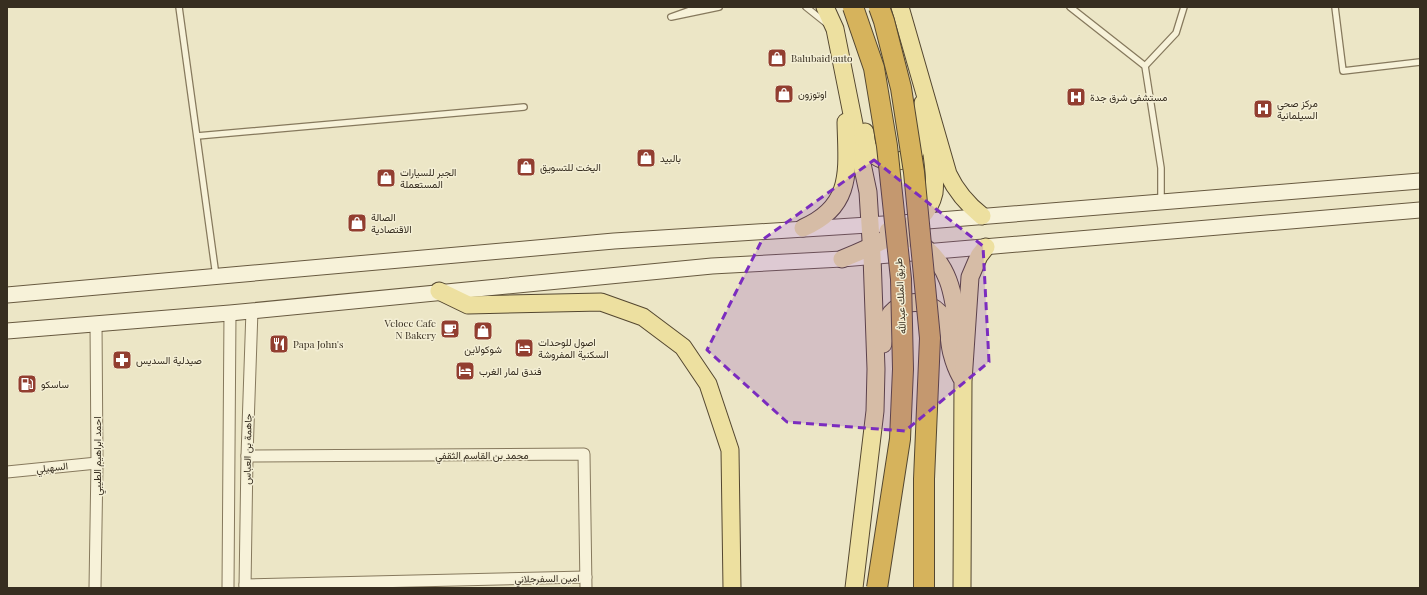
<svg xmlns="http://www.w3.org/2000/svg" width="1427" height="595" font-family="'Playfair Display',Vazirmatn,serif">
<style>
.lines{fill:none;stroke-linecap:round;stroke-linejoin:round}
.lane-casing{stroke:#86795d;stroke-width:8}
.street-casing{stroke:#86795d;stroke-width:13}
.secondary-casing{stroke:#685a40;stroke-width:17}
.primary-casing{stroke:#544730;stroke-width:19}
.lane{stroke:#f7f2d9;stroke-width:5.5}
.street{stroke:#f7f2d9;stroke-width:11}
.secondary{stroke:#f7f2d9;stroke-width:15}
.primary{stroke:#ede0a0;stroke-width:17}
.highway-bridge-casing{stroke:#544730;stroke-width:22;stroke-linecap:butt}
.highway-bridge{stroke:#d6b35c;stroke-width:20}
.marked{fill:#7b2cbf;fill-opacity:0.2;stroke:#7b2cbf;stroke-width:3;stroke-dasharray:8 5;stroke-linejoin:round}
.labels{text-anchor:middle;stroke-width:3;stroke-linejoin:round;paint-order:stroke}
.poi-label{font-size:10px;fill:#372e20;stroke:#f4efd5;text-anchor:start}
.street-label{font-size:10px;fill:#372e20;stroke:#f4efd5}
</style>
<rect width="100%" height="100%" fill="#ece6c6"/>
<g class="lines">
<g class="lane-casing">
<g id="lane">
<polyline points="179,7 216,276"/>
<polyline points="699,7 671,17 719,7"/>
<polyline points="806,7 826,23"/>
<polyline points="1070,7 1145,66 1161,168 1161,201"/>
<polyline points="1335,7 1343,71 1420,62"/>
<polyline points="1145,66 1176,33 1184,7"/>
<polyline points="197,136 524,107"/>
</g>
</g>
<g class="street-casing">
<g id="street">
<polyline points="247,456 584,454 586,588"/>
<polyline points="7,472 97,463"/>
<polyline points="245,585 586,577"/>
<polyline points="95,588 97,463 96,323"/>
<polyline points="228,588 230,313"/>
<polyline points="245,588 247,456 252,310"/>
</g>
</g>
<g class="secondary-casing">
<g id="secondary">
<polyline points="7,295 614,241 915,222 1420,181"/>
<polyline points="7,331 230,313 712,266 842,259 1420,210"/>
</g>
</g>
<g class="primary-casing">
<g id="primary">
<polyline points="825,7 835,29 861,159 868,192 872,256 876,369 875,411 854,588"/>
<path d="M900,7L948,174C956,191 967,204 982,216"/>
<path d="M865,132C866,137 866,143 868,148C879,166 908,166 918,147C924,135 922,117 923,103"/>
<path d="M803,228C854,206 847,169 846,122"/>
<path d="M888,231C896,233 906,236 914,240C950,261 954,295 958,333"/>
<path d="M842,259C864,250 903,233 921,217C927,211 932,202 934,193C936,178 933,162 931,147"/>
<polyline points="439,291 468,305 601,302 643,317 683,347 708,384 730,450 732,588"/>
<path d="M883,344C886,326 884,312 905,304C922,299 940,307 946,324C950,333 949,344 952,354C954,362 957,370 961,377"/>
<polyline points="962,588 963,381 970,277 979,256 986,247"/>
</g>
</g>
<use href="#lane" class="lane"/>
<use href="#street" class="street"/>
<use href="#secondary" class="secondary"/>
<use href="#primary" class="primary"/>
<g class="highway-bridge-casing">
<g id="highway-bridge">
<polyline points="853,7 874,68 887,146 901,279 903,369 900,439 877,588"/>
<polyline points="879,7 884,21 901,88 914,172 930,338 924,479 924,588"/>
</g>
</g>
<use href="#highway-bridge" class="highway-bridge"/>
</g>
<path class="marked" d="M874,160L983,246L989,362L905,431L787,422L707,350L762,240Z"/>
<defs>
<g id="shop-square" transform="scale(1)"><rect x="-9" y="-9" width="18" height="18" rx="4" fill="#923e30" stroke="#f4efd5"/><path d="M-5-2.5h2.3a2.7 3.5 0 0 1 5.4 0H5L5.5 6h-11ZM-1.5-2.5h3a1.5 2.3 0 0 0-3 0Z" fill="#fff"/></g>
<g id="hospital-square" transform="scale(1)"><rect x="-9" y="-9" width="18" height="18" rx="4" fill="#923e30" stroke="#f4efd5"/><path d="M-5-5h3v3.5h4V-5h3V5h-3V1.5h-4V5h-3Z" fill="#fff"/></g>
<g id="cafe-square" transform="scale(1)"><rect x="-9" y="-9" width="18" height="18" rx="4" fill="#923e30" stroke="#f4efd5"/><path d="M-5.5-4.5H6V0H3Q3 3.5 0 3.5H-2.5Q-5.5 3.5-5.5 0ZM3-3.2v2h1.7v-2ZM-6 4.5H4V6H-6Z" fill="#fff"/></g>
<g id="restaurant-square" transform="scale(1)"><rect x="-9" y="-9" width="18" height="18" rx="4" fill="#923e30" stroke="#f4efd5"/><path d="M-5-6h1v4h1v-4h1v4h1v-4h1v5L-1.5 .5V6h-2V.5L-5-1ZM5-6V6H3V1.5H1.5Q1.5-4 5-6Z" fill="#fff"/></g>
<g id="hotel-square" transform="scale(1)"><rect x="-9" y="-9" width="18" height="18" rx="4" fill="#923e30" stroke="#f4efd5"/><path d="M-6-4.5h1.5V1H6V5H4.5V3h-9V5H-6ZM-4 0a1.8 1.8 0 1 1 3.6 0ZM.5 0V-2.5h3Q6-2.5 6 0Z" fill="#fff"/></g>
<g id="pharmacy-square" transform="scale(1)"><rect x="-9" y="-9" width="18" height="18" rx="4" fill="#923e30" stroke="#f4efd5"/><path d="M-2-6h4v4h4v4h-4v4h-4v-4h-4v-4h4Z" fill="#fff"/></g>
<g id="fuel-square" transform="scale(1)"><rect x="-9" y="-9" width="18" height="18" rx="4" fill="#923e30" stroke="#f4efd5"/><path d="M-5.5-6h7V0h2V4h1.3V-2.5L3-4.5l.8-.8L6-3V5H2.5V1h-1V6h-7ZM-4.2-4.7v3.2H.2V-4.7Z" fill="#fff"/></g>
</defs>
<g fill-rule="evenodd">
<use href="#shop-square" x="777" y="58"/>
<use href="#shop-square" x="784" y="94"/>
<use href="#hospital-square" x="1076" y="97"/>
<use href="#hospital-square" x="1263" y="109"/>
<use href="#shop-square" x="646" y="158"/>
<use href="#shop-square" x="526" y="167"/>
<use href="#shop-square" x="386" y="178"/>
<use href="#shop-square" x="357" y="223"/>
<use href="#cafe-square" x="450" y="329"/>
<use href="#shop-square" x="483" y="331"/>
<use href="#restaurant-square" x="279" y="344"/>
<use href="#hotel-square" x="524" y="348"/>
<use href="#pharmacy-square" x="122" y="360"/>
<use href="#hotel-square" x="465" y="371"/>
<use href="#fuel-square" x="27" y="384"/>
</g>
<g class="labels">
<g class="poi-label">
<text x="791" y="62">Balubaid auto</text>
<text x="798" y="98">اوتوزون</text>
<text x="1090" y="101">مستشفى شرق جدة</text>
<text x="1277" y="107">مركز صحي<tspan x="1277" dy="12">السيلمانية</tspan></text>
<text x="660" y="162">بالبيد</text>
<text x="540" y="171">اليخت للتسويق</text>
<text x="400" y="176">الجبر للسيارات<tspan x="400" dy="12">المستعملة</tspan></text>
<text x="371" y="221">الصالة<tspan x="371" dy="12">الاقتصادية</tspan></text>
<text x="436" y="327" text-anchor="end">Veloce Cafe<tspan x="436" dy="12">N Bakery</tspan></text>
<text x="538" y="346">اصول للوحدات<tspan x="538" dy="12">السكنية المفروشة</tspan></text>
<text x="293" y="348">Papa John's</text>
<text x="483" y="353" text-anchor="middle">شوكولاين</text>
<text x="136" y="364">صيدلية السديس</text>
<text x="479" y="375">فندق لمار الغرب</text>
<text x="41" y="388">ساسكو</text>
</g>
<g class="street-label">
<text transform="translate(900 296) rotate(-93)" y="4">طريق الملك عبدالله</text>
<text transform="translate(247 449) rotate(-89)" y="4">جاهمة بن العباس</text>
<text x="482" y="459">محمد بن القاسم الثقفي</text>
<text transform="translate(97 456) rotate(-90)" y="4">احمد ابراهيم الطيبي</text>
<text transform="translate(52 467) rotate(-6)" y="4">السهيلي</text>
<text transform="translate(547 578) rotate(-1)" y="4">امين السفرجلاني</text>
</g>
</g>
<rect width="1427" height="595" fill="none" stroke="#372e20" stroke-width="16"/>
</svg>
